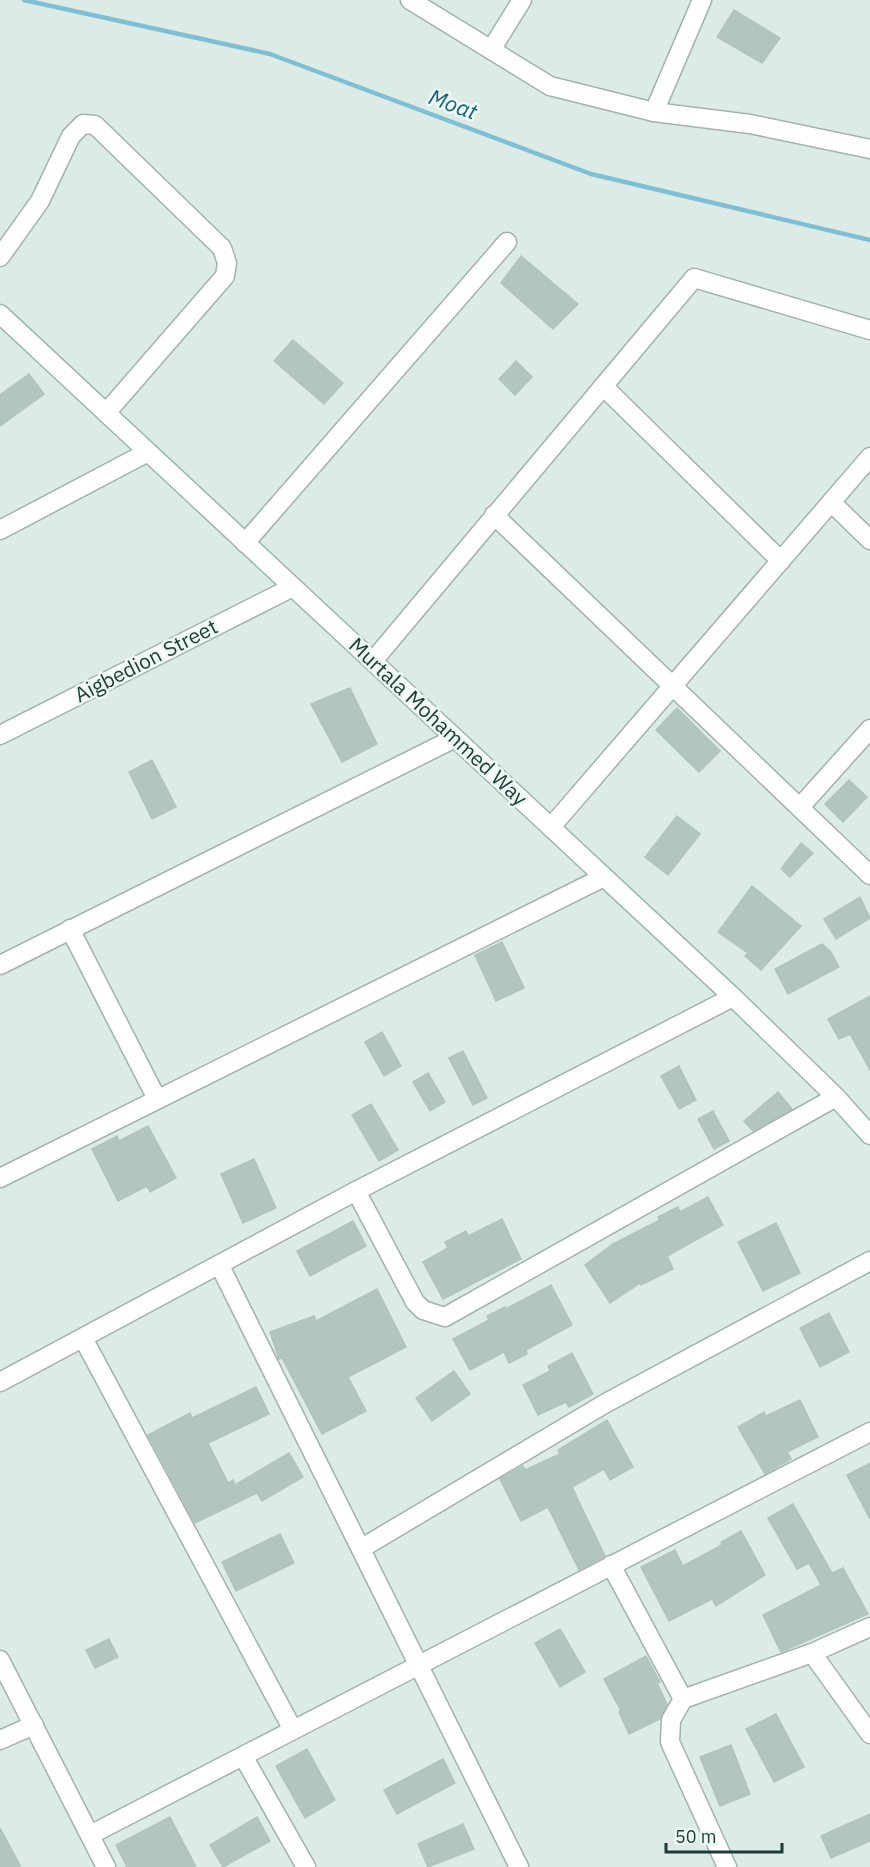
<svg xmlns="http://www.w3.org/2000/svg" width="870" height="1867" font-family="'IBM Plex Sans',sans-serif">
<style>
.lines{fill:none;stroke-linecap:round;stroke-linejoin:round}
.stream{stroke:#7fbfd6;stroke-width:4.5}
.building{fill:#b2c5bf;stroke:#afc5be;stroke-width:1.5}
.street-casing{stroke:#a0b3ae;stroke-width:21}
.secondary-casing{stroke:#9bb7b0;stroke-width:21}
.street{stroke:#fff;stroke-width:18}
.secondary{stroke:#fff;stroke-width:18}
.labels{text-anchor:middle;stroke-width:5;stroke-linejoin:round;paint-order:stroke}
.street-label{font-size:21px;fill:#1d3b36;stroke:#edf7f3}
.water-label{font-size:22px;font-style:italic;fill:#135f7c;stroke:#edf7f3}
</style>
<rect width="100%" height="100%" fill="#ddebe6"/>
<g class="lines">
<polyline class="stream" points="24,0 270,54 591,174 870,240"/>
</g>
<g class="building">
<polygon points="734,10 780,38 762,63 717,37"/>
<polygon points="521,256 578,304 553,329 501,283"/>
<polygon points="293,340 343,383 324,404 274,361"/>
<polygon points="516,361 532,377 515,395 499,379"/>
<polygon points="29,374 44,394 0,426 0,395"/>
<polygon points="350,688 377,744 342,762 311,704"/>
<polygon points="677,708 720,751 699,772 656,730"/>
<polygon points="152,760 176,807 152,819 129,772"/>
<polygon points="849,780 867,797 843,822 825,804"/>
<polygon points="677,816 700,834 668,875 645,857"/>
<polygon points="801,843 813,853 790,877 781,869"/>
<polygon points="752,886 801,926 761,970 745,956 748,953 718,932"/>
<polygon points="860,897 870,918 836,939 824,919"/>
<polygon points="502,942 524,988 496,1001 475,955"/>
<polygon points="822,944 831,952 839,967 788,994 775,969"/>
<polygon points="870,996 870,1070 850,1034 839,1039 828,1019"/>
<polygon points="382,1032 401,1066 384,1076 365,1042"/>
<polygon points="463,1051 487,1098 473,1105 449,1058"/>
<polygon points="679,1066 696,1100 679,1109 661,1076"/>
<polygon points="428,1073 445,1102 430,1111 413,1082"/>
<polygon points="778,1092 792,1109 753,1131 744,1121"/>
<polygon points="371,1104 398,1150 379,1161 352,1115"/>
<polygon points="713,1111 729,1141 714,1149 698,1119"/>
<polygon points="148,1126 176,1178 150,1192 147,1186 118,1201 92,1149 117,1136 119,1141"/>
<polygon points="254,1159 276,1208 243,1223 221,1174"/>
<polygon points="708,1197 723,1225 667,1256 673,1269 641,1285 640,1283 610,1303 585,1265 613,1244 660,1220 658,1217 678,1207 680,1212"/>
<polygon points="502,1219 521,1259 443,1299 423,1262 448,1248 445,1242 466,1231 468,1236"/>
<polygon points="353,1221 366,1246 310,1276 297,1251"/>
<polygon points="776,1223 800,1273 763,1291 738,1242"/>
<polygon points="551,1285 572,1325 526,1350 527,1354 509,1363 504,1352 470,1370 453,1339 489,1320 487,1316 505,1307 506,1309"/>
<polygon points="377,1289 406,1347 348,1377 366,1411 322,1434 282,1358 279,1359 270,1332 314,1316 316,1321"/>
<polygon points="829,1313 849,1352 820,1367 800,1328"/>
<polygon points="572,1353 593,1394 569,1407 566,1402 538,1415 523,1385 550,1371 548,1366"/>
<polygon points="454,1371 470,1394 432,1421 416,1398"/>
<polygon points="256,1387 269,1414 208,1443 228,1483 233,1480 235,1485 289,1453 303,1477 262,1501 257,1493 195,1523 148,1435 190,1413 192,1418"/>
<polygon points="800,1400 818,1437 787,1452 791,1459 765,1474 738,1427 764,1412 766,1416"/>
<polygon points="607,1420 633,1467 610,1480 604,1469 572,1487 605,1556 579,1570 548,1507 521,1521 500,1479 523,1466 525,1470 560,1454 558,1450"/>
<polygon points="870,1463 870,1519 847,1475"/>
<polygon points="793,1504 832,1573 843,1568 868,1614 781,1652 763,1615 821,1585 809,1563 797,1569 768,1518"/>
<polygon points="741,1531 765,1575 716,1606 712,1599 669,1621 641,1567 675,1550 683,1566 722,1545 721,1542"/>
<polygon points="280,1534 294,1563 236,1591 222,1562"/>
<polygon points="560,1629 585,1672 560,1687 535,1643"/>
<polygon points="109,1639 118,1657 95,1668 86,1650"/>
<polygon points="646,1656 660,1682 657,1683 667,1704 660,1719 629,1734 619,1712 621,1711 604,1679"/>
<polygon points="776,1714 804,1767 774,1782 746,1729"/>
<polygon points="731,1745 750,1794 720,1806 700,1757"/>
<polygon points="307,1749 335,1800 305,1818 276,1766"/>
<polygon points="443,1759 455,1783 397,1814 384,1790"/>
<polygon points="870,1814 870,1841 831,1858 821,1836"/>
<polygon points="170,1817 196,1867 127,1867 116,1845"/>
<polygon points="257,1817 270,1841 223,1867 210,1845"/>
<polygon points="463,1824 474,1849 428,1867 418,1844"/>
<polygon points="0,1828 21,1867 0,1867"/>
</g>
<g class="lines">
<g class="street-casing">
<g id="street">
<polyline points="410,0 550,86 654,112 750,124 870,149"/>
<polyline points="491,50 522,0"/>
<polyline points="654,112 702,0"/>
<polyline points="0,257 40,201 71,136 83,124 95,125 222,248 227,263 225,276 106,413"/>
<polyline points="603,386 781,561"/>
<polyline points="832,503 870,540"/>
<polyline points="494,515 870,875"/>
<polyline points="0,530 148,452"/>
<polyline points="245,543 507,242"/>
<polyline points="373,661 694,278 870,330"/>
<polyline points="0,735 293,587"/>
<polyline points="800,807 870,729"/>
<polyline points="551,827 870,457"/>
<polyline points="70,929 157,1099"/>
<polyline points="0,965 455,738"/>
<polyline points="0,1178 604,877"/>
<polyline points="356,1191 415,1302 423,1310 445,1317 836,1097"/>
<polyline points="220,1266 519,1867"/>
<polyline points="83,1338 293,1730"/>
<polyline points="0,1382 356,1191 733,997"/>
<polyline points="362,1548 606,1403 870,1261"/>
<polyline points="611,1565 683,1699"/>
<polyline points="812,1653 870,1734"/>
<polyline points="0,1660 106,1867"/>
<polyline points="0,1740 34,1725"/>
<polyline points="243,1756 306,1867"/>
<polyline points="90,1835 870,1432"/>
<polyline points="727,1867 670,1742 671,1720 683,1699 812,1653 870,1627"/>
</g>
</g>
<g class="secondary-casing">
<polyline id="secondary" points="0,314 733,997 836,1097 870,1135"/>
</g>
<use href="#street" class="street"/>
<use href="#secondary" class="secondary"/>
</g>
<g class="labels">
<g class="street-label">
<text transform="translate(146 661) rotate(-27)" y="7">Aigbedion Street</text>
<text transform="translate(438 722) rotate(43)" y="7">Murtala Mohammed Way</text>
</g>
<g class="water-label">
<text transform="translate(453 104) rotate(20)" y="8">Moat</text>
</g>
</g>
<path d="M666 1843v9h116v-9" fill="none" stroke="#1d3b36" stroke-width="3"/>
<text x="675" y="1843" font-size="18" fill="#1d3b36" stroke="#edf7f3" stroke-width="4.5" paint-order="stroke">50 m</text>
</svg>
